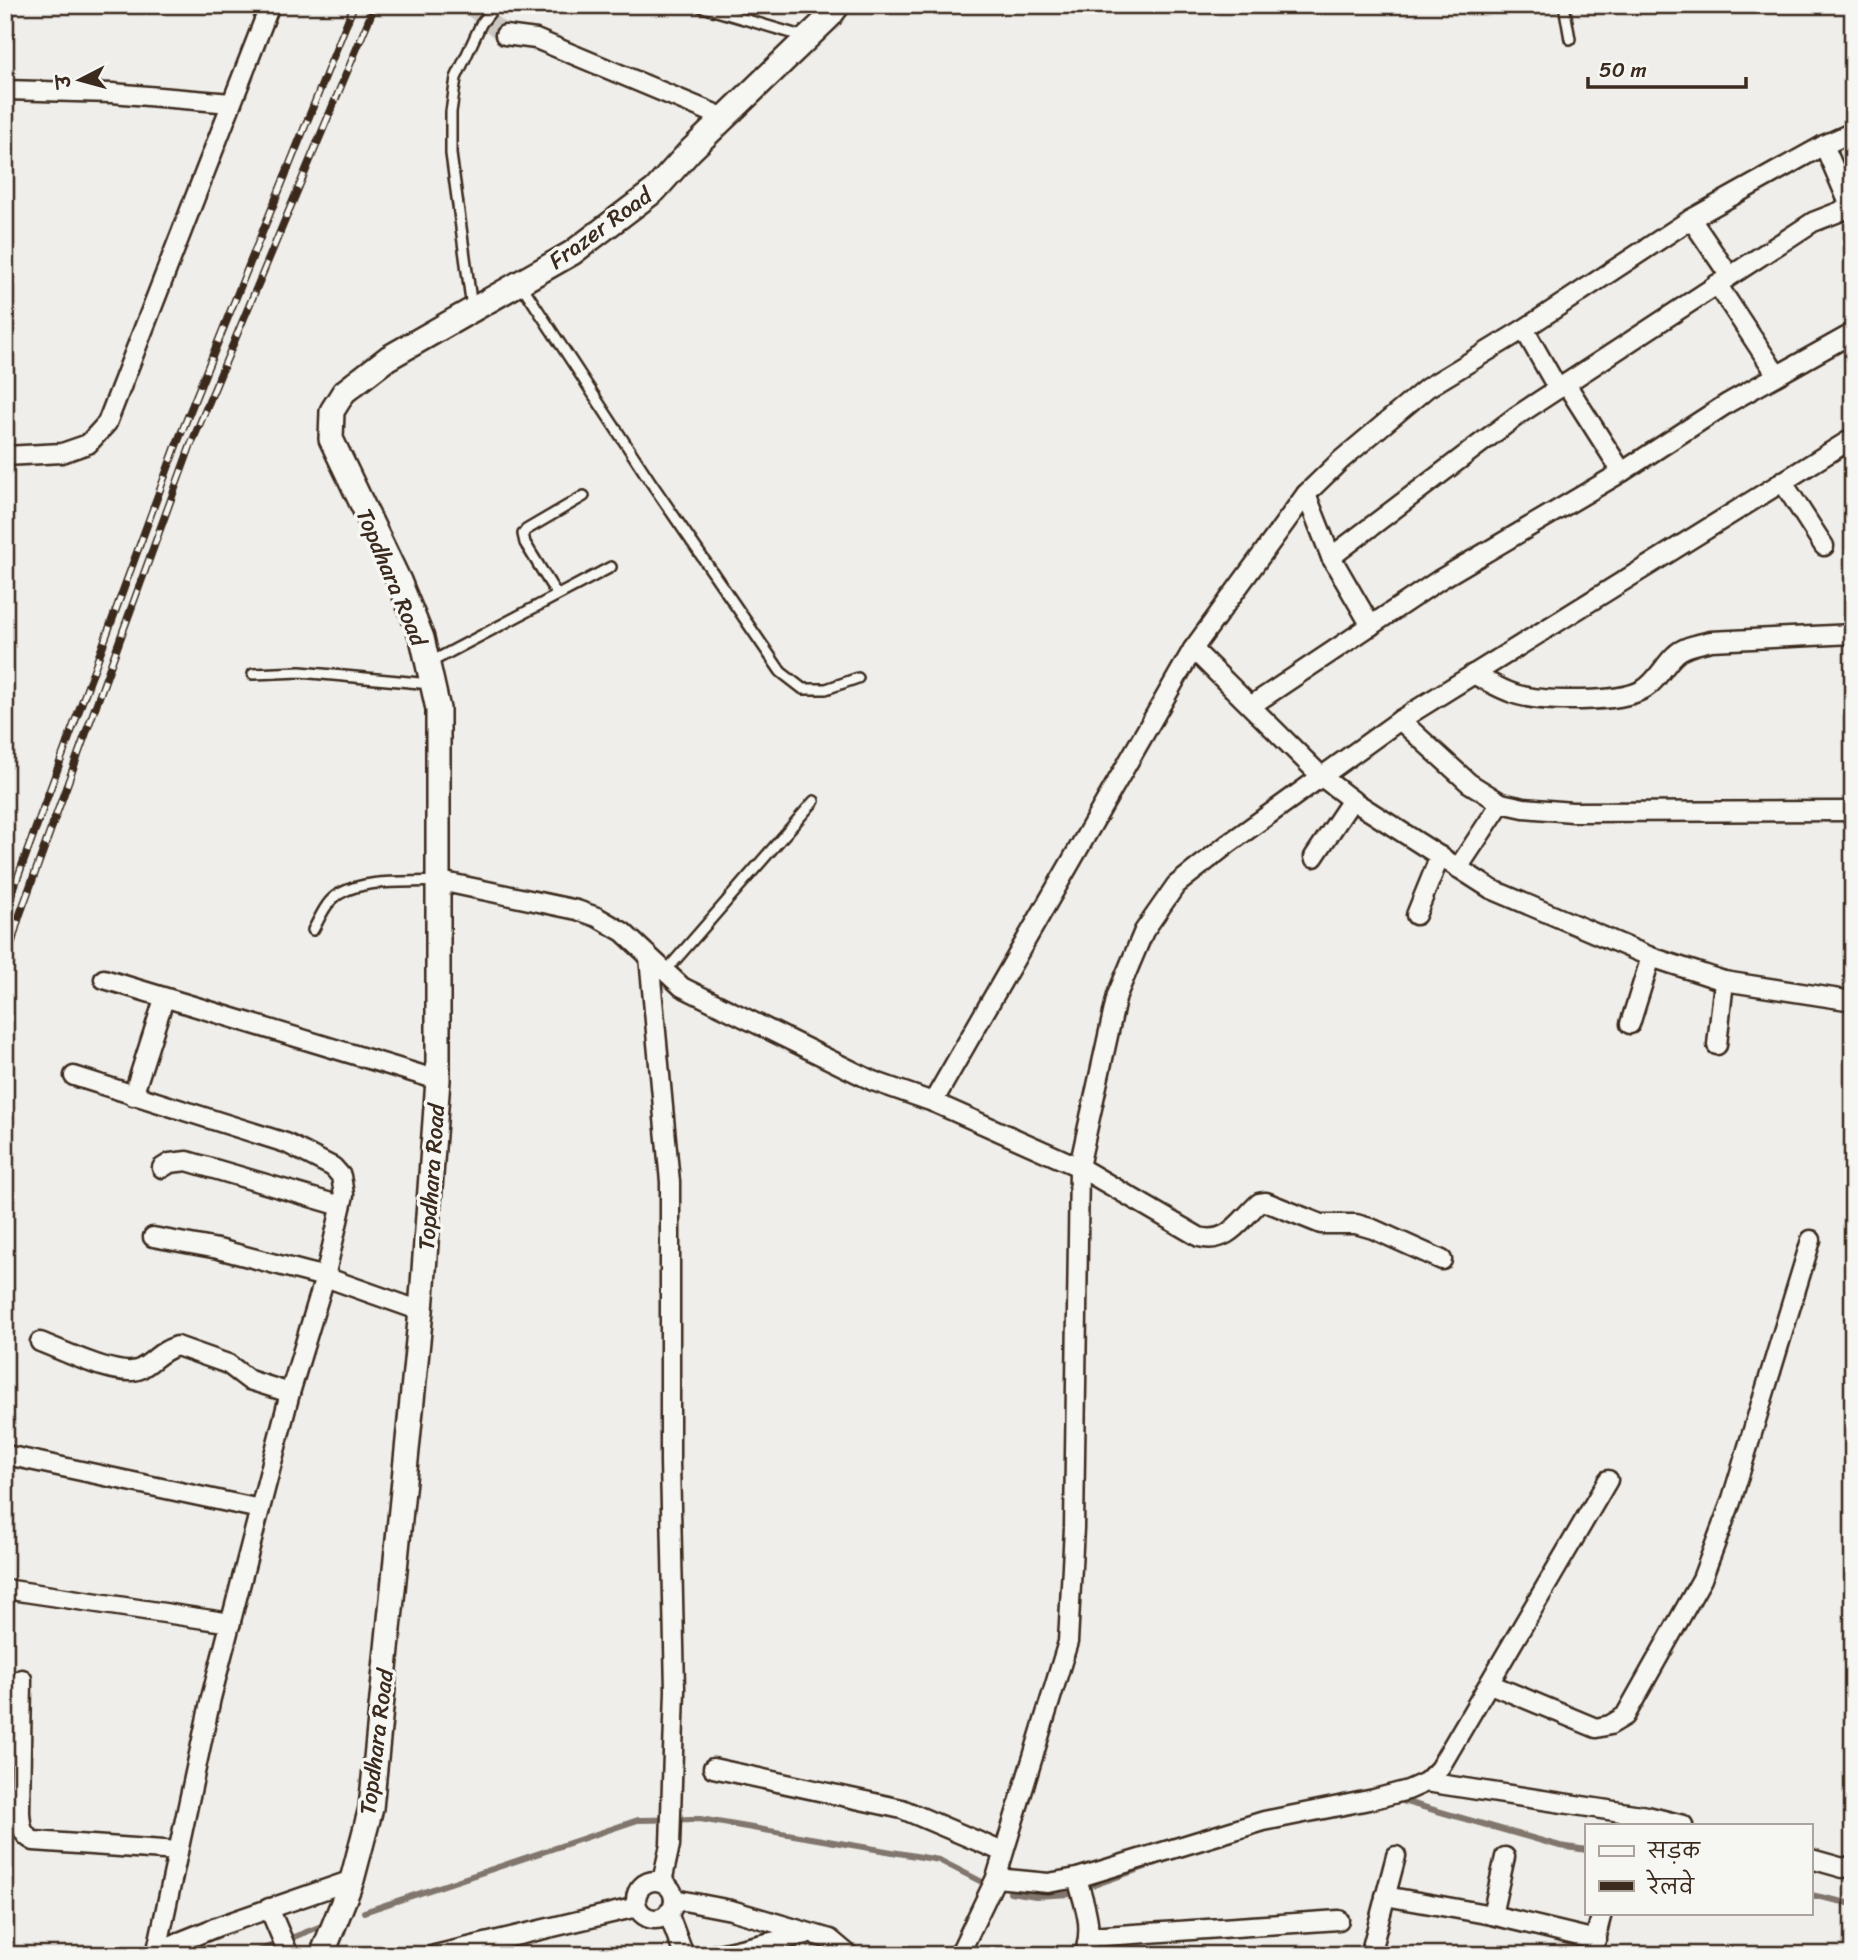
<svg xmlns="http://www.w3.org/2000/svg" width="1858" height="1960" font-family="Sriracha,'Playpen Sans Deva',sans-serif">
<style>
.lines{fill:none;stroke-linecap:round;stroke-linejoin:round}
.stream{stroke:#81766d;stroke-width:6}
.street-tunnel{stroke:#cbc7c1;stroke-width:18;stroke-dasharray:18 9;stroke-linecap:butt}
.lane-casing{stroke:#3b2a1e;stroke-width:14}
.street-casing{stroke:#3b2a1e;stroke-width:23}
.secondary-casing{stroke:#3b2a1e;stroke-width:28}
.lane{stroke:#f6f6f2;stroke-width:9}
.street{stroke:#f6f6f2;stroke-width:18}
.secondary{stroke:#f6f6f2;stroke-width:23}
.rail-casing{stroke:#3b2a1e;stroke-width:8}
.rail{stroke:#f6f6f2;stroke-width:5;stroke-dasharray:16;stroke-linecap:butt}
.labels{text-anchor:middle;stroke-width:7;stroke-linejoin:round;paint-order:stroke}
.street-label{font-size:23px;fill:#3b2a1e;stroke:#f6f6f2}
</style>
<rect width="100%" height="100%" fill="#efeeea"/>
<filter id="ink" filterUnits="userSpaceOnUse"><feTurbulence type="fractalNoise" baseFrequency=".0143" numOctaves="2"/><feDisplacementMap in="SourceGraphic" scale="14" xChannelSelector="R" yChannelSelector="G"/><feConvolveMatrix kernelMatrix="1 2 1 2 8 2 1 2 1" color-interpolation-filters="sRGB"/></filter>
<g filter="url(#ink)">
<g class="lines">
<g class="stream">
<polyline points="1395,1801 1399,1800 1560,1846 1587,1850"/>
<polyline points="1094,1885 1171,1858"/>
<polyline points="1010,1892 1036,1896 1071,1894"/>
<polyline points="1811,1895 1853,1904"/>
<polyline points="364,1912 638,1820 700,1819 939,1860 984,1883"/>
<polyline points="248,1955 324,1925"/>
</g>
<polyline class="street-tunnel" points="469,5 505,35"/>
<g class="lane-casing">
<g id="lane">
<polyline points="696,5 805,37"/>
<polyline points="1564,5 1570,39"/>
<polyline points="521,284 650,481 781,672 803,689 826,689 858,678"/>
<polyline points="472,308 451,154 451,112 456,78 481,24 496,5"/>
<polyline points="557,595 525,543 523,534 526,530 584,496"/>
<polyline points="429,663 611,567"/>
<polyline points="253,674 300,672 431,684"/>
<path d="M313,930C320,918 326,901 339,894C367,878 407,883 438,881"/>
<polyline points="665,972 814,801"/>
</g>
</g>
<g class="street-casing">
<g id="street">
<polyline points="505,35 536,39 725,118"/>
<polyline points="5,90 112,93 231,103"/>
<polyline points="1824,145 1853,213"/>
<polyline points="1691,219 1729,275"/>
<polyline points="1717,284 1777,375"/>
<polyline points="1524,329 1558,389"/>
<polyline points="1566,384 1622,472"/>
<polyline points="5,456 62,453 88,444 107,423 270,5"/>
<polyline points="1782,481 1824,546"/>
<polyline points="1306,494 1331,557 1371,626"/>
<polyline points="1331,557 1518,415 1813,222 1849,208"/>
<polyline points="1193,649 1322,777 1352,800 1491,889 1651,957 1724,981 1853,1001"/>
<path d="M1473,674C1487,681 1503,691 1518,695C1543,702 1619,703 1642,690C1656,683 1664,665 1675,655C1684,646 1699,644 1711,641L1853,634"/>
<polyline points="1252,705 1439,580 1622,472 1728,403 1853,333"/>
<polyline points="1400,720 1469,783 1501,803 1524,808 1572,812 1853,811"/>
<polyline points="1314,857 1352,800"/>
<polyline points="1458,868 1501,803"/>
<path d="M440,881L577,910L597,917L623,932L682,987L873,1081L933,1102L1079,1167L1199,1237C1228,1245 1241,1219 1259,1203L1266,1202L1321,1224H1356L1373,1229L1442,1260"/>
<polyline points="1416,915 1440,856"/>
<polyline points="649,957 670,1182 670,1462 675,1690 670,1845 662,1882"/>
<polyline points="104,979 438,1080"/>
<polyline points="1630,1024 1651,957"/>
<polyline points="1717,1045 1724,981"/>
<polyline points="74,1076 286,1143 333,1167 341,1176 344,1195 325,1277 290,1393 211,1698 156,1955"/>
<polyline points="133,1096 164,999"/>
<polyline points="933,1102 1193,649 1306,494 1341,460 1427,388 1524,329 1691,219 1824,145 1853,132"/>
<polyline points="162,1168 170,1163 187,1161 341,1206"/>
<polyline points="153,1237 218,1249 325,1277 421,1311"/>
<path d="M40,1342C62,1350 119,1379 140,1369C155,1361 158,1352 177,1346L228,1364L249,1380L290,1393"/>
<polyline points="11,1456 260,1509"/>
<polyline points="5,1589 231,1623"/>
<path d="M22,1679L20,1812C21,1825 21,1835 34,1841L178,1851"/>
<polyline points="1490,1684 1596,1728 1610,1725 1625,1716 1702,1579 1731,1502 1811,1240"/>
<polyline points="713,1768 902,1809 1003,1852"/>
<polyline points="1426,1782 1647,1816 1683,1825"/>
<polyline points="1811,1859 1843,1868 1853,1865"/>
<polyline points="996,1878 1048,1883 1077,1878 1264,1821 1374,1799 1408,1790 1426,1782 1439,1769 1608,1480"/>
<path d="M1077,1878C1085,1908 1094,1925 1084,1955"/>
<circle cx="655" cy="1900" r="19"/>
<polyline points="1385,1896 1492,1915 1596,1940"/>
<polyline points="674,1899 731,1910 830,1939 849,1955"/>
<polyline points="269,1908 289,1955"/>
<polyline points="668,1913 684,1955"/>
<polyline points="1492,1915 1505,1857"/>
<polyline points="1090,1937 1339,1920"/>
<polyline points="157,1951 219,1926 352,1880"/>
<polyline points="435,1955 637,1907"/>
<polyline points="714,1955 807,1934"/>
<polyline points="959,1955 996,1878 1068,1642 1074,1528 1079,1167 1117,995 1144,931 1176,885 1228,844 1400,720 1853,438"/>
<polyline points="1370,1955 1396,1856"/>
<polyline points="1591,1955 1602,1913"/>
</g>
</g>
<g class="secondary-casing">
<polyline id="secondary" points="322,1955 352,1880 371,1808 421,1311 438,1080 438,709 422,638 399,581 331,439 332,411 344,392 388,358 572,253 655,190 690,151 829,17 838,5"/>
</g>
<use href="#lane" class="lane"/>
<use href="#street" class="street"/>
<use href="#secondary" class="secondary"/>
<g class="rail-casing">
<g id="rail">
<polyline points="5,912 176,446 354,5"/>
<polyline points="5,967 19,917 190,447 375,5"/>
</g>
</g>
<use href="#rail" class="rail"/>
</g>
</g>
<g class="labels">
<g class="street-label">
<text transform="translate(600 228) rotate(-36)" y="8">Frazer Road</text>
<text transform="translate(392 577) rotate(67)" y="8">Topdhara Road</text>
<text transform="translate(431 1177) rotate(-86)" y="8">Topdhara Road</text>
<text transform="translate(376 1742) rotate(-83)" y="8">Topdhara Road</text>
</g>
</g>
<rect width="1858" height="1960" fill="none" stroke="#f6f6f2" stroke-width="28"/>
<rect x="14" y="14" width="1830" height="1932" fill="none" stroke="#3b2a1e" stroke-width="2.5" filter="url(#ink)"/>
<rect x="1585" y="1824" width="228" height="91" fill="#f6f6f2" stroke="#aba49d" stroke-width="2"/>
<rect x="1599" y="1846" width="35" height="10" fill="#f6f6f2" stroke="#aba49d" stroke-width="2"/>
<text x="1648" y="1858" font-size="21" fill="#3b2a1e">सड़क</text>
<rect x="1599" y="1881" width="35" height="10" fill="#3b2a1e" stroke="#aba49d" stroke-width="2"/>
<text x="1648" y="1894" font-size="21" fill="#3b2a1e">रेलवे</text>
<g transform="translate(80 80) rotate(264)" stroke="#f6f6f2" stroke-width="5" paint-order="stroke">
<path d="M0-5L12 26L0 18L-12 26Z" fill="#3b2a1e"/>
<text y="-10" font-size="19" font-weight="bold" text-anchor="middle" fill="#3b2a1e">उ</text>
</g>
<path d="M1588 77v10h158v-10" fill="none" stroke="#3b2a1e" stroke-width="3.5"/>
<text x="1599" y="77" font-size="21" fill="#3b2a1e" stroke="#f6f6f2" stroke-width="5" paint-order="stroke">50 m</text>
</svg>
